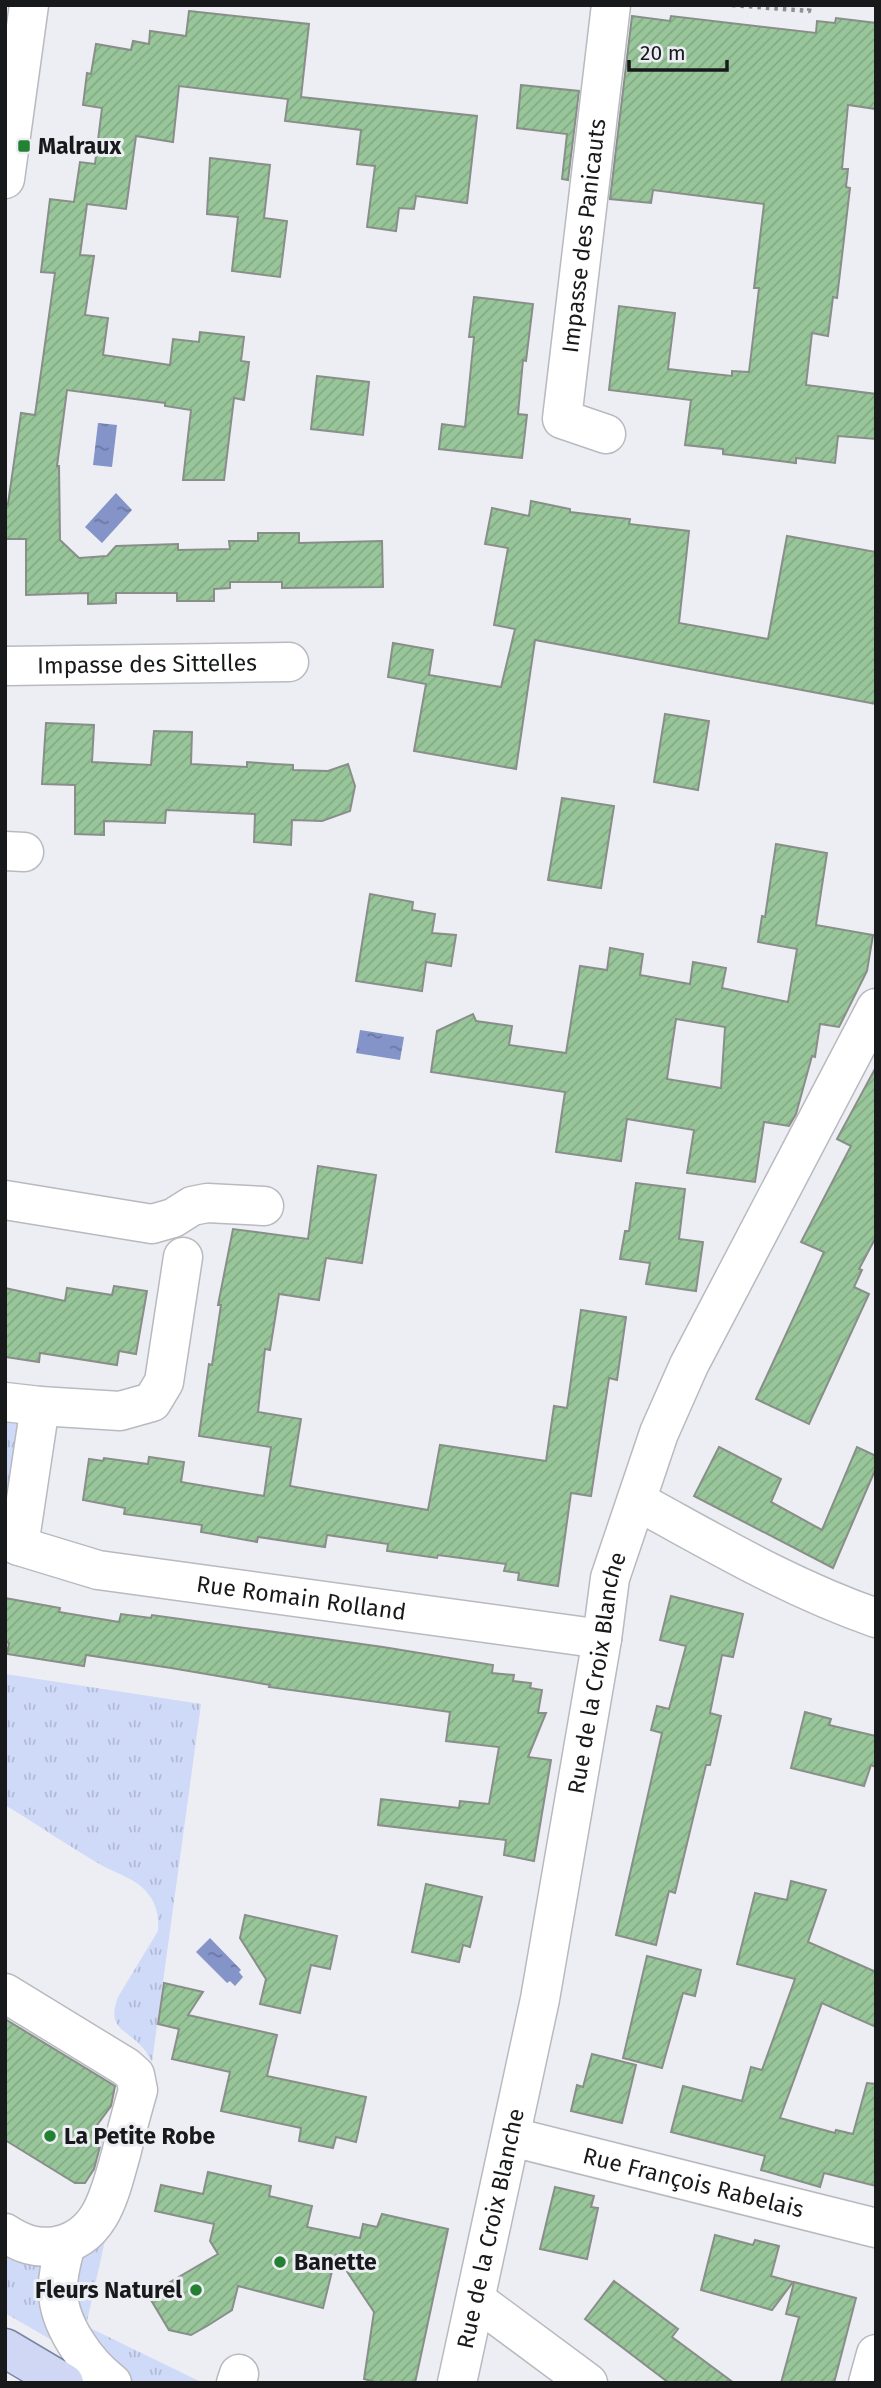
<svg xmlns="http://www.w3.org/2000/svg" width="881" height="2388" font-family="'Fira Sans',sans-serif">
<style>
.grass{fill:url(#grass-tufts)}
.water{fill:url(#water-ripples)}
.building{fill:url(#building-hatch);stroke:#898e89;stroke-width:2;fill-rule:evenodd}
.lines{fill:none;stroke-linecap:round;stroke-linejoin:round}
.minor-casing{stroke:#b8babf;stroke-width:41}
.major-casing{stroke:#7a84a4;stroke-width:41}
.path{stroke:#8e9094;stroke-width:4.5;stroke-dasharray:3.5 5;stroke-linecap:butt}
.minor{stroke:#fff;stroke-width:38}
.major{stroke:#cfd7f4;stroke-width:38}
.poi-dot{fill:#238132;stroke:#eceef4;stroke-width:2.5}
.labels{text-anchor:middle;stroke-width:6;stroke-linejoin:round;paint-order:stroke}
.poi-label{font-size:23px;font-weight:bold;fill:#18191b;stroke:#eceef4;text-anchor:start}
.street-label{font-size:23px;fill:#18191b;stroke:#eceef4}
</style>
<defs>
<pattern id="grass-tufts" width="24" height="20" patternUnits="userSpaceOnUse" patternTransform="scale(1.75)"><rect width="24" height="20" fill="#cfd9f8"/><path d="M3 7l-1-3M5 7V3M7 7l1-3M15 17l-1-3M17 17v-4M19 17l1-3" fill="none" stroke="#b1bad4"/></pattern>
<pattern id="water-ripples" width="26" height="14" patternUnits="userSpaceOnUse" patternTransform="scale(1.75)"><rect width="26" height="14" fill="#8493c8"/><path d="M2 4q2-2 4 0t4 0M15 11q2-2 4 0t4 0" fill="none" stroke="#6b77a2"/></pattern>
<pattern id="building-hatch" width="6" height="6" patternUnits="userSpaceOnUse" patternTransform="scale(1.75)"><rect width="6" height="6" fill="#98c69a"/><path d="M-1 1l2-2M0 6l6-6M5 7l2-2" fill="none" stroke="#82aa84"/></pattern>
</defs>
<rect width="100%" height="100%" fill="#eceef4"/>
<g class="grass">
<polygon points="5,1417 13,1418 27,1436 5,1516"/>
<path d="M5,1674L201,1704L152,2062C149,2058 147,2052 143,2048C126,2028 106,2030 118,1997L158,1931C159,1918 157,1905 149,1895C139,1880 118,1874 103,1866C70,1847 38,1825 5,1805Z"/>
<polygon points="107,2231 86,2326 203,2383 126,2383 5,2313 5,2249"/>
</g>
<g class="water">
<polygon points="98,423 117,425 112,467 93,465"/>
<polygon points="116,493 132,510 102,543 85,527"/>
<polygon points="360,1030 404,1037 400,1060 356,1053"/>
<polygon points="210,1938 241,1970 239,1972 243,1977 235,1986 230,1981 227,1983 196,1952"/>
</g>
<g class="building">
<polygon points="189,11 309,24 301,97 477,116 467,203 416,196 414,209 399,208 396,231 367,227 375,166 357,164 361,130 285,121 288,99 179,86 173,142 136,136 126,209 87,204 80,255 94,256 85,315 108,318 103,355 170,365 173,339 199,342 200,332 244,337 241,361 249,362 244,400 234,398 224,480 183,480 191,410 165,406 165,403 67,390 57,466 59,466 60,540 79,558 107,556 116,546 178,544 178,550 230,549 229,541 258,541 258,533 299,533 299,543 382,541 383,587 282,588 282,582 230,582 230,588 214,589 214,601 177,601 177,593 116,593 116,603 88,604 88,593 26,595 26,539 5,539 5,505 8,504 21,413 35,415 55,273 41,272 50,199 74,202 80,162 95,164 102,108 83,105 87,73 91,74 96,44 131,50 133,41 149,44 150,31 186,36"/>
<polygon points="632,16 670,21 671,16 816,33 817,21 835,23 836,18 876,23 876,109 848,105 842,169 848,169 846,187 850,188 837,298 833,297 828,336 812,333 806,385 876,394 876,439 838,436 835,463 796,458 796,463 723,454 723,449 685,445 691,400 609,390 619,306 675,313 668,369 732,376 732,371 749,372 759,288 754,288 764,204 653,190 651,203 610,199"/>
<polygon points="521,85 579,91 568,180 562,179 567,134 517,128"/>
<polygon points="210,158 270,165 264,218 287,221 280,277 232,271 238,217 207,214"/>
<polygon points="474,297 533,304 526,361 523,360 518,414 527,415 522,458 439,449 442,424 465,427 474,337 469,337"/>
<polygon points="317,376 369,382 363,435 311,429"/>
<polygon points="531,501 570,509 570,512 630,519 629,524 689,531 679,623 768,639 787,536 876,552 876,704 535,640 516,769 414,751 426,684 388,677 393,643 433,650 429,675 501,687 515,629 494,625 508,548 485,544 492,508 529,516"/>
<polygon points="665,714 709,721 698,790 654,782"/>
<polygon points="46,723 94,725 92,762 151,765 154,731 192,732 191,764 247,767 247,762 274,764 293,765 293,770 328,771 348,764 355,786 350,811 322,821 292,820 291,845 254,842 255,814 166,810 165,823 104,821 104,835 75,834 75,785 42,784"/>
<polygon points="562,798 614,806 601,888 548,880"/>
<path d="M776,844L827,853L816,925L873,935L867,971L839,1027L820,1024L815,1057L812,1056L796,1114L789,1126L764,1122L755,1182L687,1173L694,1130L627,1119L621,1161L556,1152L565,1092L431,1072L437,1031L473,1014L476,1021L512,1026L509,1045L566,1053L580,966L607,970L610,948L643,954L640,975L690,984L693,962L726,968L722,988L788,1002L797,949L758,942L762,916L765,917ZM676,1019L725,1027L721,1088L667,1079Z"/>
<polygon points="370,894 413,902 412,910 435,914 432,933 456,935 451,966 426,962 422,991 356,981"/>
<polygon points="876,1067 876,1237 859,1269 862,1270 854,1287 869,1294 809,1424 756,1399 824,1252 801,1242 851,1146 837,1139"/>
<polygon points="318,1166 376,1175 362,1263 326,1258 319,1300 279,1294 270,1350 265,1349 258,1412 301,1419 290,1486 428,1510 440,1445 546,1461 554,1406 567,1408 581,1310 626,1317 617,1380 609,1378 591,1496 571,1493 558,1586 518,1580 519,1573 504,1571 506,1564 438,1555 437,1558 387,1551 388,1544 327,1535 325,1547 258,1537 257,1542 201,1532 202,1525 124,1514 125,1508 83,1500 89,1459 103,1461 104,1458 148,1464 149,1457 184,1462 181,1482 264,1496 271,1447 199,1436 209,1364 212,1365 221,1305 218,1305 233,1229 308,1239"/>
<polygon points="636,1183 685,1189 679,1239 703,1242 696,1291 646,1284 650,1263 620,1259 625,1231 629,1231"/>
<polygon points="114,1286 147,1291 136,1354 119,1351 117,1365 40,1353 39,1362 5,1357 5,1288 65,1301 67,1288 112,1295"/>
<polygon points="719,1447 781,1479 771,1502 822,1530 857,1447 876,1456 876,1468 833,1568 694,1496"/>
<polygon points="671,1596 743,1614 733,1657 722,1655 710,1713 721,1716 710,1765 706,1765 675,1893 669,1891 656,1945 616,1935 662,1733 651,1730 657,1706 669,1709 686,1646 660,1640"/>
<polygon points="5,1598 60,1608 59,1612 119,1622 121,1614 151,1618 152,1615 383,1647 493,1665 492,1673 514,1675 513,1681 531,1683 530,1688 542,1690 538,1713 546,1713 528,1757 551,1760 534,1861 504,1855 506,1840 378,1825 381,1799 459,1808 460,1801 489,1804 499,1747 446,1741 450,1712 269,1687 270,1685 171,1668 86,1655 84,1666 7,1654 9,1643 5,1642"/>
<polygon points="805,1712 831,1719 829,1725 876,1736 876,1767 871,1765 864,1786 791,1768"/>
<polygon points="791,1881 826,1890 808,1942 876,1972 876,2027 822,2003 780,2118 835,2133 836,2130 853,2134 867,2083 876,2084 876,2186 824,2173 820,2187 761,2170 765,2156 671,2132 683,2086 742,2101 751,2067 762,2070 795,1979 737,1964 755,1893 787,1900"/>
<polygon points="426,1884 482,1897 470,1947 463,1945 459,1962 412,1952"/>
<polygon points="245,1915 337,1936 330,1969 311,1965 300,2013 260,2004 266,1979 240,1938"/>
<polygon points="647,1956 701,1970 695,1996 683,1993 662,2068 623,2058"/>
<polygon points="164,1983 203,1992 188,2015 277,2035 267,2076 366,2097 356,2142 336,2137 333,2148 299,2141 301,2128 221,2111 230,2072 172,2059 179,2029 158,2024"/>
<polygon points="5,2019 115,2086 111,2106 92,2132 102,2139 94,2169 85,2183 75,2183 5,2140"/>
<polygon points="592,2054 636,2065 622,2123 571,2111 577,2085 583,2087"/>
<polygon points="208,2172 271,2186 269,2196 312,2206 307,2227 360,2238 363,2224 377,2227 382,2214 448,2229 415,2383 379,2383 364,2379 374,2312 336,2255 323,2308 238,2286 232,2310 207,2326 191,2335 169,2330 148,2295 218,2254 210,2241 214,2224 155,2211 161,2185 203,2194"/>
<polygon points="555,2187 594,2196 591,2207 598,2208 587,2259 540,2249"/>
<polygon points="715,2235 753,2245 755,2240 779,2246 771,2276 793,2282 772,2310 701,2290"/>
<polygon points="614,2281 678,2329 672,2337 734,2383 669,2383 585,2319"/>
<polygon points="794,2282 856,2298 834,2383 781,2383 799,2317 786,2314"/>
</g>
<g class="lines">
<g class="minor-casing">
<g id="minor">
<polyline points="5,179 29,5"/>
<path id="s1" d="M606,434L562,419L611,5"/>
<path id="s2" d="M5,666L289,662"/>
<polyline points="5,851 24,852"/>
<polyline points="5,1200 152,1224 173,1218 192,1206 207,1203 264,1206"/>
<polyline points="5,1402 40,1406 120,1411 152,1402 164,1382 183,1257"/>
<path d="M637,1501C718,1545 788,1587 876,1618"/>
<path id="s3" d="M5,1540L19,1546L98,1570L602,1639"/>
<polyline points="19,1546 40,1406"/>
<path d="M5,1993L126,2067L135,2075L138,2090C132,2111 126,2133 121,2154C110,2192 102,2238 56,2246C36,2249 22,2244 5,2233"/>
<path id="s4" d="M512,2137L876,2228"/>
<path d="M66,2244C62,2260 57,2275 58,2292C59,2325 86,2363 112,2383"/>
<polyline points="476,2300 588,2383"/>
<polyline points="236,2383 239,2374"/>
<path id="s5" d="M457,2383L540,1999L602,1639L610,1578L659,1433L689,1365L876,1008"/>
<polyline points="868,2383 876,2354"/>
</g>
</g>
<g class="major-casing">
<polyline id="major" points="5,2348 64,2383"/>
</g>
<polyline class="path" points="732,5 809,11 810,5"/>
<use href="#minor" class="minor"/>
<use href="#major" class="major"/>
</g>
<g class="poi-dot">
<rect x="17" y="139" width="14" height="14" rx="3.5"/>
<circle cx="50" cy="2136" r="7"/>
<circle cx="280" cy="2262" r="7"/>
<circle cx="196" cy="2290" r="7"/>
</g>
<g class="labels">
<g class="poi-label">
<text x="38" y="154">Malraux</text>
<text x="64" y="2144">La Petite Robe</text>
<text x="294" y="2270">Banette</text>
<text x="182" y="2298" text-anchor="end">Fleurs Naturel</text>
</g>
<g class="street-label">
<text dy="8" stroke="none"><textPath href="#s1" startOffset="231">Impasse des Panicauts</textPath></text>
<text dy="8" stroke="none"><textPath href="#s2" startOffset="142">Impasse des Sittelles</textPath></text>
<text dy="8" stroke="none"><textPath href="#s3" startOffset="303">Rue Romain Rolland</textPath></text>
<text dy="8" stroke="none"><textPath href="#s5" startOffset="724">Rue de la Croix Blanche</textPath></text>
<text dy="8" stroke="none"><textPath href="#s4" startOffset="187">Rue François Rabelais</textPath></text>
<text dy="8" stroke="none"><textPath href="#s5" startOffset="158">Rue de la Croix Blanche</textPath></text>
</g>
</g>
<rect width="881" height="2388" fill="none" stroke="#18191b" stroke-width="14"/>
<path d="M629 60v10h98v-10" fill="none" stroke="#18191b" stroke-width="3.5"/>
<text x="640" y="60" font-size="21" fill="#18191b" stroke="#eceef4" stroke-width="5" paint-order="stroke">20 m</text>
</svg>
